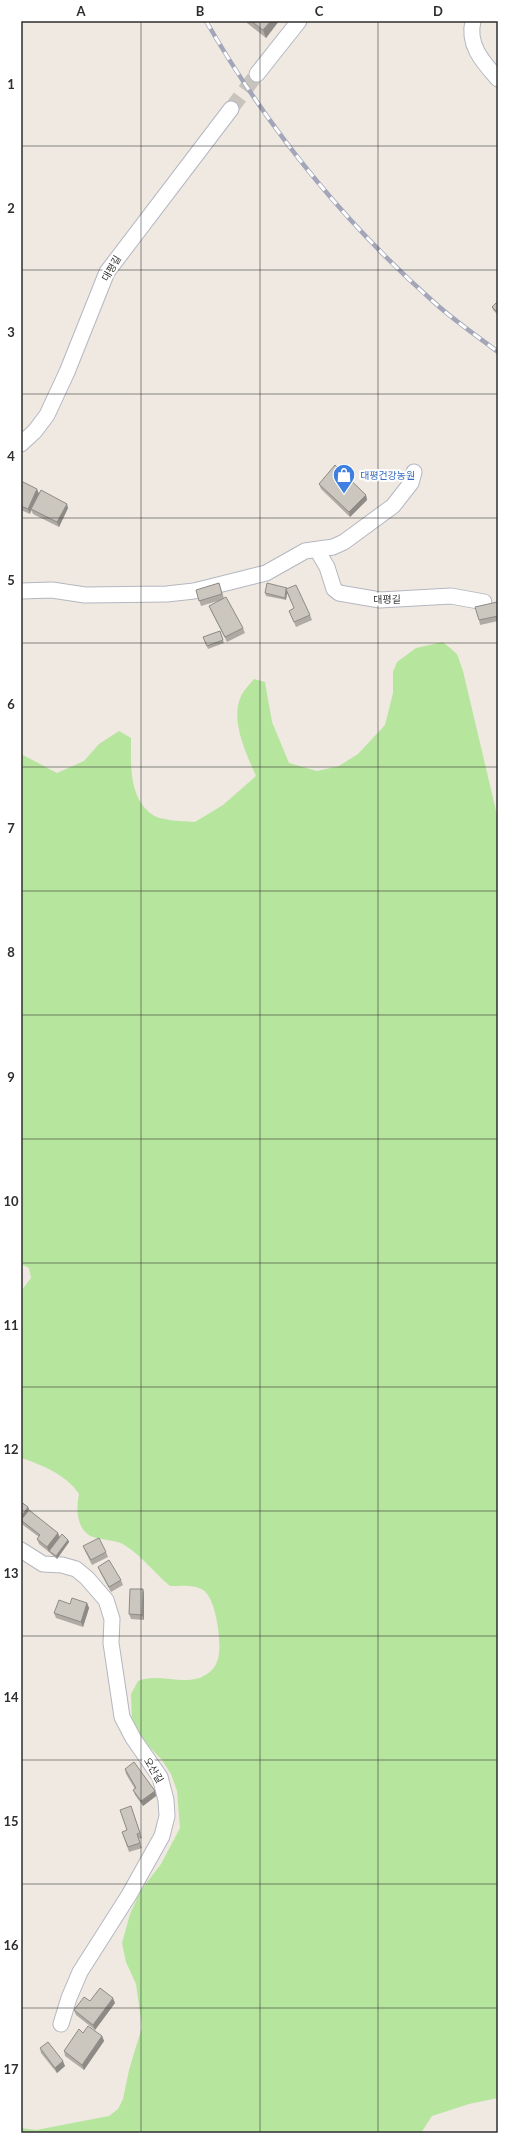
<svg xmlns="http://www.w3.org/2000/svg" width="519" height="2154" font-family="Lato,'Noto Sans KR',sans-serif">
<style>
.green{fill:#b6e59e}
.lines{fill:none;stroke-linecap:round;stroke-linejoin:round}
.minor-tunnel{stroke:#c8c4bd;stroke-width:15;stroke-dasharray:15 8;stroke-linecap:butt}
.minor-casing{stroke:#b4b7c1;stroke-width:17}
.minor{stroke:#fff;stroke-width:15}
.rail-casing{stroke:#a3a6b8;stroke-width:4.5}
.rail{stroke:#fff;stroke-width:3;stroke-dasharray:9;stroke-linecap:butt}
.wall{fill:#afaba4}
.shaded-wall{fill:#8e8b86}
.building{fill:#cbc7bf;stroke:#8e8b86}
.grid{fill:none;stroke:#2e2e2e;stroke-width:1;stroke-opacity:0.55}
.labels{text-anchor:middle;stroke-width:4;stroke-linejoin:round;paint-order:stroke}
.street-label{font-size:10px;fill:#2e2e2e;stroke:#fff}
.shop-label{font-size:10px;fill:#366cbe;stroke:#fff;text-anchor:start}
.neatline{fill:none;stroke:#2e2e2e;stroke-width:1.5}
.grid-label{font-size:13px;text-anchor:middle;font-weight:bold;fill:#2e2e2e}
</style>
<rect width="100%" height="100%" fill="#efe9e1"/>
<path class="green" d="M443,642L457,654L463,671L498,819V2098L469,2104L432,2116L421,2133H21V2128L36,2130L109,2116L118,2109L123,2099L129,2070L142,2027L136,1984L126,1962L122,1943L130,1914L141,1890L161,1864L180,1828L177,1791L171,1774L162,1760L138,1735L132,1721L131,1694L138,1681C160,1672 187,1688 207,1674C214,1670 218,1662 219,1654C221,1639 216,1598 203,1590C194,1584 180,1586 170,1586C157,1575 139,1554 126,1546C117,1539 104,1541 93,1537C76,1530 76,1509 79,1494C68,1476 41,1464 21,1458V1291L31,1278L29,1268L21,1264V754L57,773L84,761L99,744L119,731L131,738C131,763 128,798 153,815C161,821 185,821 195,822L223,805L256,776C246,753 229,719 242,694C245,689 250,684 254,679L265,682L272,722L289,763L317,771L339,766L358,754L385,725L393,693V672L397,662L416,648Z"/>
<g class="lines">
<polyline class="minor-tunnel" points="231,109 257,74"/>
<g class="minor-casing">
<g id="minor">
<path d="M473,21C467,45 483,62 498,79"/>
<polyline points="257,74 299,21"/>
<polyline points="21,444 35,431 47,415 67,372 107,272 231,109"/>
<polyline points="317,550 327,567 334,589 339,593 380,600 451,596 484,602"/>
<polyline points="21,591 52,590 85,595 167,594 194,591 266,573 305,551 333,547 344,542 393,506 411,483 414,472"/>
<polyline points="21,1550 43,1564 62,1565 76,1569 87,1578 106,1600 112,1619 111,1643 122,1717 133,1738 160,1777 166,1800 167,1816 162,1836 129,1895 80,1972 69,1998 61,2024"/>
</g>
</g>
<use href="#minor" class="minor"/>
<g class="rail-casing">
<path id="rail" d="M206,21C267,127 344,223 436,304C455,321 477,336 498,352"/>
</g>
<use href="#rail" class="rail"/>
</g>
<g class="wall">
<polygon points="247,21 279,21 266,38 247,23"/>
<polygon points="498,301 498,315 493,310 492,307"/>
<polygon points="21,481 39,493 68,508 59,527 33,514 31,510 30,514 21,510"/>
<polygon points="319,484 366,495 367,500 350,517 321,489"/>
<polygon points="219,583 224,598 243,628 245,633 227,642 211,611 209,606 221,600 201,606 196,590"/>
<polygon points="287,589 310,615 312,620 296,627 289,611 294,608 287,593 286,600 266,596 265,593"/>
<polygon points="498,604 498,621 480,625 479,620"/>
<polygon points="220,631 224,643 208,649 203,637"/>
<polygon points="21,1502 28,1507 30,1511 58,1533 59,1537 68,1540 69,1542 57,1559 50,1553 49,1552 39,1544 37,1539 39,1537 23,1525 22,1523 21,1524"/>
<polygon points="83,1546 106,1552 108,1557 92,1565 85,1551"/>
<polygon points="98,1567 121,1580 123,1585 111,1592 100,1572"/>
<polygon points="143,1589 144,1594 144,1620 131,1619 129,1614"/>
<polygon points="87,1603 89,1608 83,1627 56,1618 54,1613 70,1604"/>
<polygon points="125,1769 155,1791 156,1796 143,1806 135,1795 133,1790 135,1789 126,1774"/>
<polygon points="131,1806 142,1838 139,1839 142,1848 129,1852 122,1832 127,1830"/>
<polygon points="115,2003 95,2030 76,2015 74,2010"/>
<polygon points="83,2033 102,2036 104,2041 84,2070 65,2056 64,2051"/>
<polygon points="40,2048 65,2066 57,2073 41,2053"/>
</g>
<g class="shaded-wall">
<polygon points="271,21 279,21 266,38 263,30"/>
<polygon points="37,489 39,494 31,509 31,510 30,514 28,509"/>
<polygon points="366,495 367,500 350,517 349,512"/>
<polygon points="67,504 68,508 59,527 57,522"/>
<polygon points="286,590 287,593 286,600 285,598"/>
<polygon points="28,1507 30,1512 21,1520 22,1523 21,1524 21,1517"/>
<polygon points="58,1533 60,1538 49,1552 47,1547"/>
<polygon points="68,1540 69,1542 57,1559 56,1556"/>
<polygon points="143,1589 144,1594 144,1620 142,1615"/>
<polygon points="87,1603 89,1608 83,1627 81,1622"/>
<polygon points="155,1791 156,1796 143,1806 141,1801"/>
<polygon points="113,1998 115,2003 95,2030 93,2025"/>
<polygon points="102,2036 104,2041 84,2070 82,2065"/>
<polygon points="63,2061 65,2066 57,2073 55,2068"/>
</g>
<g class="building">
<polygon points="251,21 271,21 263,30"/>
<polygon points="498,301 498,313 492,307"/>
<polygon points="335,465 366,495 349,512 319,484"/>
<polygon points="21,481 37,489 28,509 21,506"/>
<polygon points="41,490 67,504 57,522 31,509"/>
<polygon points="219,583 222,594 199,601 196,590"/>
<polygon points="267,583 287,588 286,589 285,598 265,593"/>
<polygon points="296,585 310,615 294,622 289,611 294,608 286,589"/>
<polygon points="226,597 243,628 225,637 209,606"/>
<polygon points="497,602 498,605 498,616 479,620 475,607"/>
<polygon points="220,631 223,640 207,646 203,637"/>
<polygon points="21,1502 28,1507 21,1517"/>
<polygon points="29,1510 58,1533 47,1547 37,1539 40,1535 21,1520"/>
<polygon points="62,1534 68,1540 56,1556 49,1551"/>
<polygon points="99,1538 106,1552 91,1560 83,1546"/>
<polygon points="109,1560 121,1580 109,1587 98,1567"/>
<polygon points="130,1589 143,1589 142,1615 129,1614"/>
<polygon points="72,1598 87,1603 81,1622 54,1613 59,1600 70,1604"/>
<polygon points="134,1762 155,1791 141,1801 133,1790 136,1788 125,1769"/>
<polygon points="131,1806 140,1833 137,1834 140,1843 128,1847 122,1832 127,1830 120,1810"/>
<polygon points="100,1988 113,1998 93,2025 74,2010 84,1997 90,2001"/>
<polygon points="88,2026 102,2036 82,2065 64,2051 79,2029 83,2033"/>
<polygon points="48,2042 63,2061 55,2068 40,2048"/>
</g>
<path class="grid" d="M141,21V2133M260,21V2133M378,21V2133M21,146H498M21,270H498M21,394H498M21,518H498M21,643H498M21,767H498M21,891H498M21,1015H498M21,1139H498M21,1263H498M21,1387H498M21,1511H498M21,1636H498M21,1760H498M21,1884H498M21,2008H498"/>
<defs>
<g id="shop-pin" transform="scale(1.15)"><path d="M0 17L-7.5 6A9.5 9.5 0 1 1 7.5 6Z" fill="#3f7fe0" stroke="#fff"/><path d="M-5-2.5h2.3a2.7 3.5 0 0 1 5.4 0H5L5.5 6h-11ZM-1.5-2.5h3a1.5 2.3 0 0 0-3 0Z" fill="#fff"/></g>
</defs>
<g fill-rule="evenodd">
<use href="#shop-pin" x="344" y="475"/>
</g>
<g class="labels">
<g class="street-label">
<text transform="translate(111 268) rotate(-60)" y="4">대평길</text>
<text transform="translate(387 599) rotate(-1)" y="4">대평길</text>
<text transform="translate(154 1770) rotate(59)" y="4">오산길</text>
</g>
<g class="shop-label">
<text x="360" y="479">대평건강농원</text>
</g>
</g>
<rect width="519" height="2154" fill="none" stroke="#ffffff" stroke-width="44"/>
<rect x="22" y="22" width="475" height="2110" class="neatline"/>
<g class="grid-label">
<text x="81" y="16">A</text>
<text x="200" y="16">B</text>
<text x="319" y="16">C</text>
<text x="438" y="16">D</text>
<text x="11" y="89">1</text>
<text x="11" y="213">2</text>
<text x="11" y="337">3</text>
<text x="11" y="461">4</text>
<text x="11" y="585">5</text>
<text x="11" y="709">6</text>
<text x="11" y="833">7</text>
<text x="11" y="957">8</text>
<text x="11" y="1082">9</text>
<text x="11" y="1206">10</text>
<text x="11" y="1330">11</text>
<text x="11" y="1454">12</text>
<text x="11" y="1578">13</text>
<text x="11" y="1702">14</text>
<text x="11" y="1826">15</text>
<text x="11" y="1950">16</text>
<text x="11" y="2074">17</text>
</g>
</svg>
